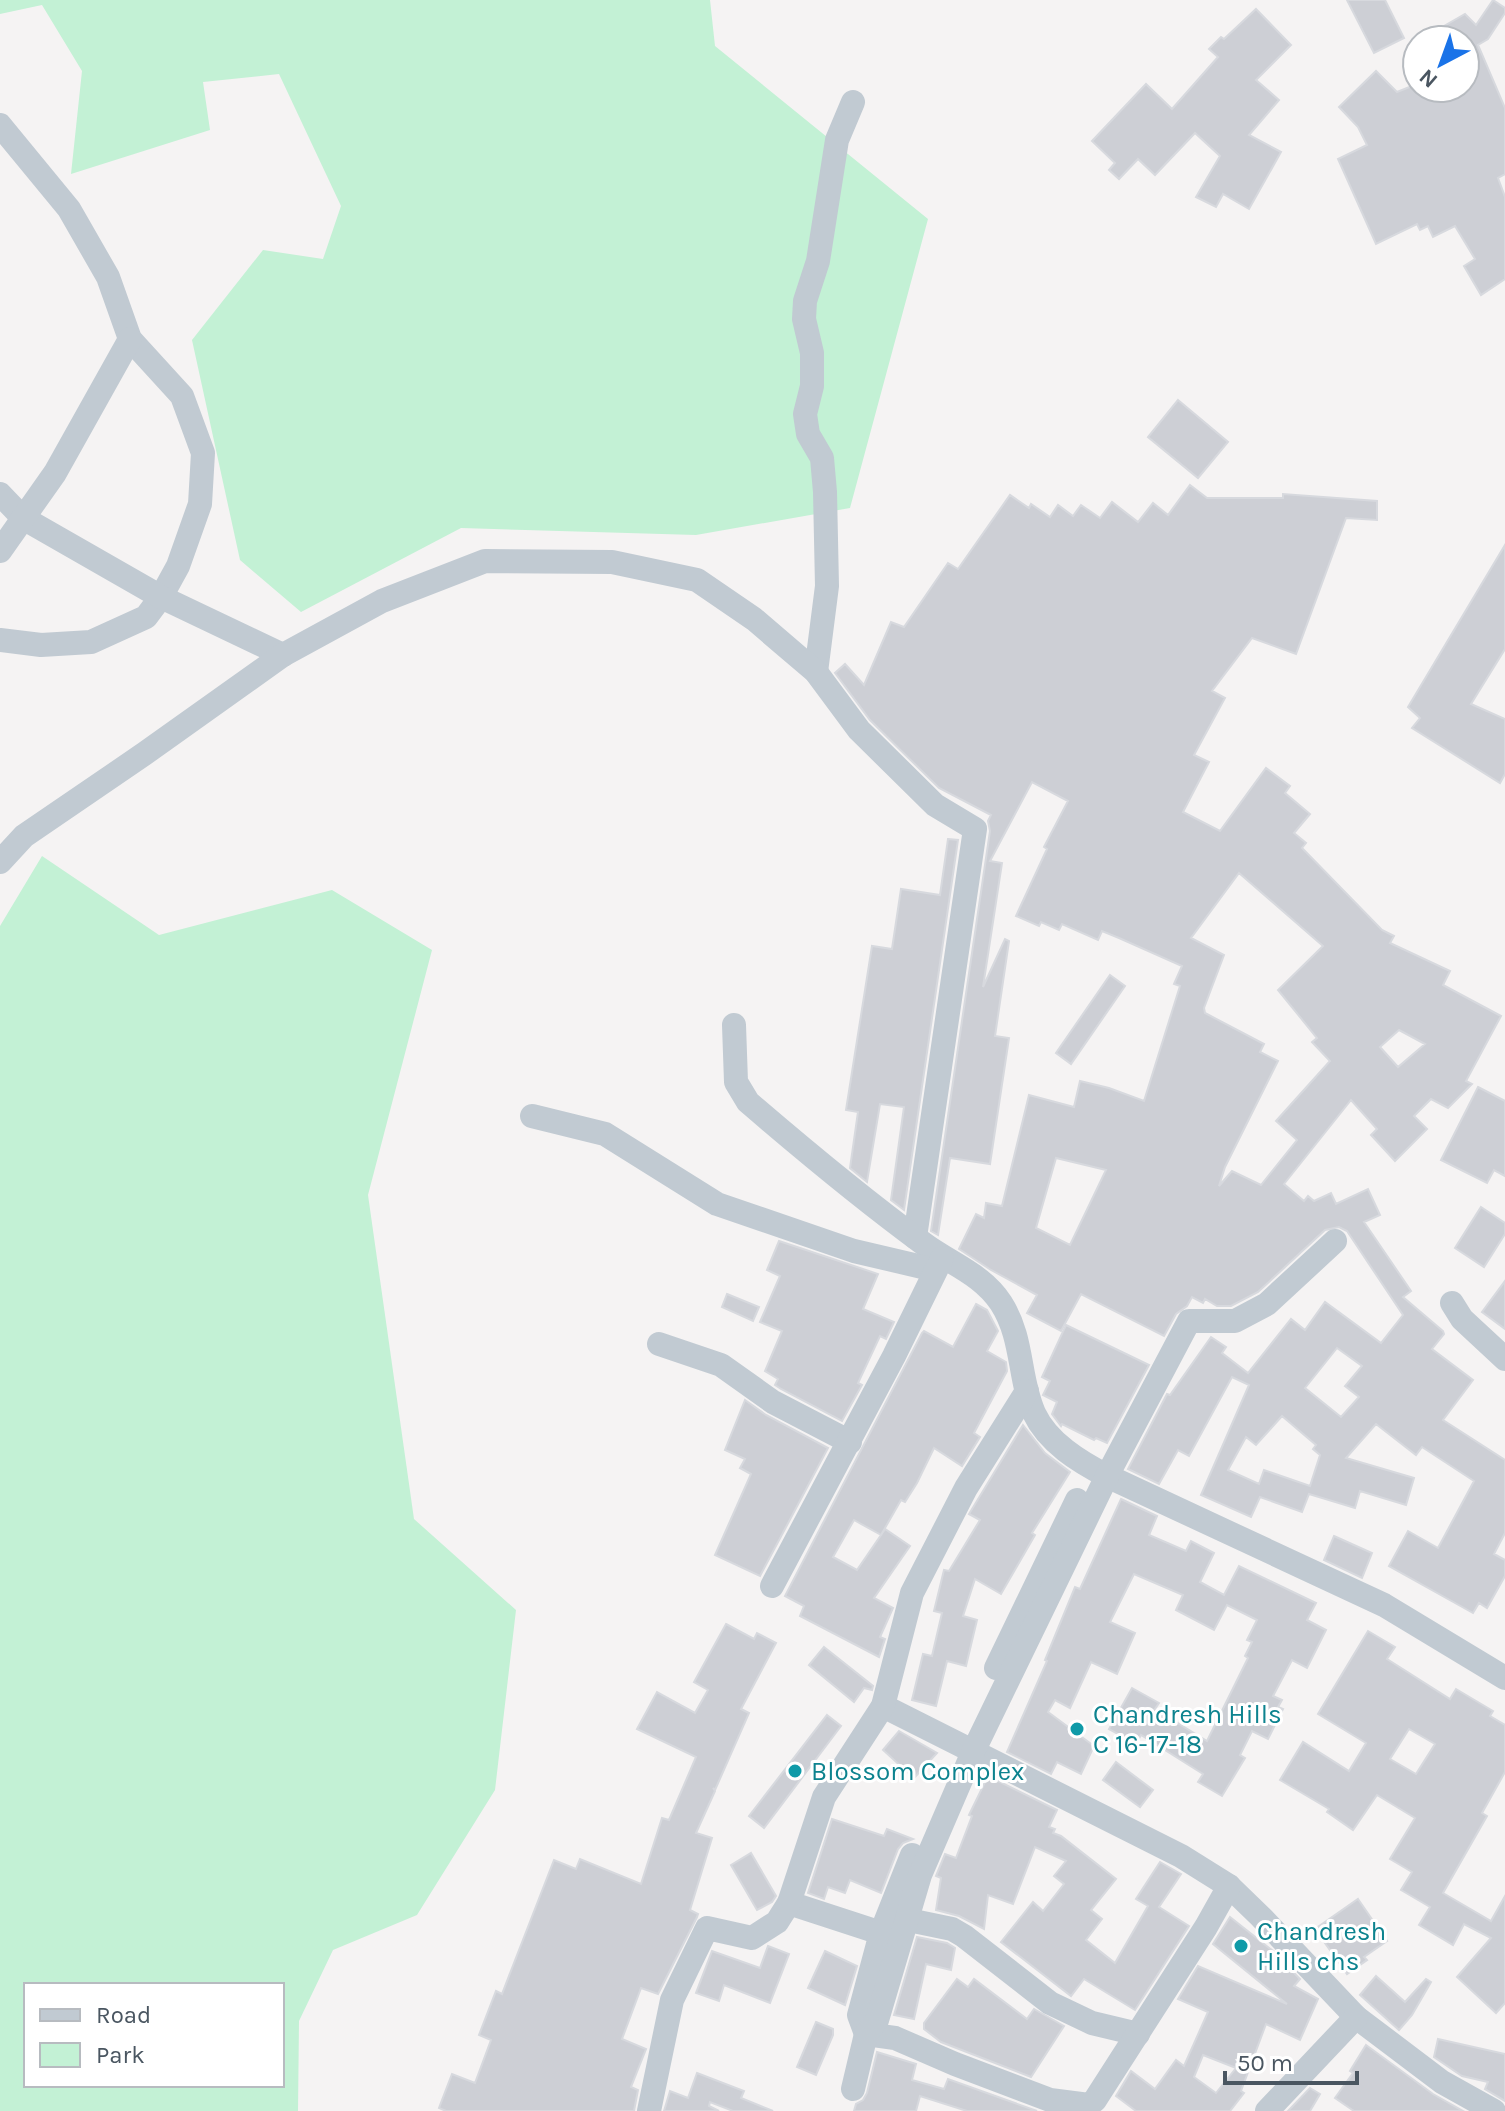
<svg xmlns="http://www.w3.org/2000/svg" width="1505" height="2111" font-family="Karla,sans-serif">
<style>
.green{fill:#c3f1d5;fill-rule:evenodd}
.building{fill:#cdcfd5;stroke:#d7d9de;stroke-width:2;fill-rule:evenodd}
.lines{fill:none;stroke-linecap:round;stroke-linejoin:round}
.minor{stroke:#c1cad2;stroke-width:24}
.culture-dot{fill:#0f9aa8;stroke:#fff;stroke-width:3}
.labels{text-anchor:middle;stroke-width:6;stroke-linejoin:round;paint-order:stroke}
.culture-label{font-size:26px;fill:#0d838f;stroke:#fff;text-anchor:start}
</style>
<rect width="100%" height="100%" fill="#f5f3f3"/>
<g class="green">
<polygon points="0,0 710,0 715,46 928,219 850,508 696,535 461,528 301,612 240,560 192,340 263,250 323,259 341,206 279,74 203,82 210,130 71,174 82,71 42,5 0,14"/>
<path d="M42,856L159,935L332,890L432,950L368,1195L414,1519L516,1610L495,1790L417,1915L333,1950L299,2021L298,2111H0V926ZM282,1985V2085H26V1985Z"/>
</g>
<g class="building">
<polygon points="1347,0 1385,0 1404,38 1374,53"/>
<polygon points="1493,0 1505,8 1505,13 1488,39 1478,45 1505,108 1505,174 1498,178 1505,197 1505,279 1481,295 1464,266 1475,259 1455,226 1433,237 1428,226 1420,230 1417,224 1376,244 1338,159 1367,145 1358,127 1339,107 1376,71 1397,92 1417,84 1417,88 1465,88 1465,40 1443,40 1437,30 1465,14 1476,25"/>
<polygon points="1256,9 1291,45 1256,80 1279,100 1249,135 1281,152 1249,209 1223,194 1216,207 1196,197 1220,156 1195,133 1155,175 1138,159 1119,179 1109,170 1115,163 1092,141 1146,84 1172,109 1218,57 1209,49 1221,37 1224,39"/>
<polygon points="1178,400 1228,442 1198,478 1148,437"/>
<path d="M1190,485L1207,498H1283V494L1377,501V520L1346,518L1296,654L1252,638L1212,691L1225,698L1194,755L1209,762L1183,812L1220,831L1266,768L1290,786L1285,793L1310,814L1294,833L1306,843L1302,848L1382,930L1394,936L1390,943L1450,971L1443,985L1501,1016L1466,1081L1472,1084L1448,1108L1431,1099L1414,1116L1427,1129L1395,1161L1371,1135L1377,1129L1351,1100L1284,1184L1304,1201L1308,1196L1314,1201L1331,1193L1336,1204L1368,1189L1380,1215L1364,1222L1411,1291L1403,1297L1443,1331L1444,1334L1432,1349L1473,1380L1443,1420L1505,1460V1533L1494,1554L1505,1560V1576L1487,1608L1479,1603L1473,1613L1389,1566L1408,1531L1438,1548L1474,1481L1422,1447L1416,1455L1376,1424L1346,1458L1414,1478L1406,1505L1360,1491L1355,1508L1309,1494L1302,1512L1260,1497L1251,1517L1201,1495L1249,1385L1232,1377L1189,1456L1178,1450L1159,1484L1128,1469L1167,1394L1170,1395L1211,1337L1226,1347L1222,1353L1248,1373L1291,1319L1305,1330L1325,1302L1381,1343L1403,1315L1347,1231L1339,1227L1325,1230L1258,1292L1231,1306H1217L1205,1299L1203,1303L1192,1297L1187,1306L1176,1314L1164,1336L1081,1294L1061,1331L1027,1313L1037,1295L991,1270L959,1249L976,1214L984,1218L986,1203L1002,1206L1029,1095L1074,1107L1080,1081L1109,1088L1144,1101L1180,986L1174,984L1182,966L1119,938L1102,931L1098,940L1062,924L1059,930L1041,922L1039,926L1016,916L1047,849L1044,847L1068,801L1032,782L990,861L1002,863L983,987L1005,939L1009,941L995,1036L1009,1038L990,1164L950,1158L938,1235L931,1231L990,831L988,821L991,815L939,788L870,720L835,673L845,664L864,685L891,622L904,627L948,563L958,569L1010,495L1029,508L1031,504L1050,517L1058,505L1073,516L1081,505L1100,518L1112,502L1138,522L1153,503L1168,515ZM1239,873L1323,946L1278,990L1317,1038L1312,1042L1330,1061L1276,1121L1297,1140L1261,1185L1232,1171L1219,1186L1225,1167L1278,1061L1260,1052L1264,1044L1205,1013L1204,1008L1224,955L1191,938ZM1399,1030L1425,1044L1398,1067L1380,1047ZM1056,1158L1106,1170L1070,1245L1036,1228ZM1337,1348L1362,1366L1345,1386L1359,1397L1341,1417L1305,1388ZM1282,1416L1316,1445L1313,1449L1320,1455L1310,1486L1264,1470L1259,1484L1228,1470L1246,1437L1256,1445Z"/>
<polygon points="1505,545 1505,649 1471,704 1505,719 1505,774 1500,783 1412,728 1420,718 1408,707"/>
<polygon points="948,839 958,840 904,1210 891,1200 904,1107 880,1104 867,1182 850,1168 858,1112 846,1110 872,946 892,949 901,889 940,895"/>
<polygon points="1110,975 1125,986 1071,1064 1056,1053"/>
<polygon points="1478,1087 1505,1101 1505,1176 1494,1170 1487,1183 1441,1160"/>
<polygon points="1481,1207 1505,1223 1505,1234 1484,1267 1455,1248"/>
<polygon points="779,1241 878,1274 863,1309 894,1322 886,1339 880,1336 858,1383 862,1385 842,1421 781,1389 775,1385 778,1379 765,1371 782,1331 760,1322 780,1276 767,1270"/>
<polygon points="1505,1281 1505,1329 1482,1312"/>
<polygon points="727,1294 759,1307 753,1321 722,1307"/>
<path d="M976,1304L987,1310L998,1331L987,1351L1006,1362L1007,1371L974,1433L980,1437L962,1466L934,1448L917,1483L905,1502L901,1500L881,1535L885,1529L910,1546L874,1598L893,1608L880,1637L885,1639L879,1657L800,1616L804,1606L785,1596L922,1333L924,1331L953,1347ZM854,1520L881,1535L857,1570L833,1557Z"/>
<polygon points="1066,1325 1149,1365 1107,1443 1096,1438 1094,1440 1062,1424 1061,1426 1052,1414 1057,1402 1043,1395 1050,1381 1042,1377"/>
<polygon points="745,1400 766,1415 828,1448 760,1576 715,1555 751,1474 740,1468 745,1459 725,1450"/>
<polygon points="1023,1425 1045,1453 1070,1472 1032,1533 1035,1535 1001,1594 975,1579 963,1616 977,1620 966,1666 947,1661 936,1706 912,1700 923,1654 932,1656 942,1613 934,1611 944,1570 949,1571 980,1520 969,1514"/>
<polygon points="1121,1499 1157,1516 1149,1535 1186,1551 1191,1541 1214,1553 1200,1582 1224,1595 1239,1566 1316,1603 1307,1620 1326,1630 1307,1668 1292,1660 1273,1696 1282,1700 1278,1707 1283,1709 1268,1739 1252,1731 1240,1755 1245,1758 1222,1796 1198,1782 1203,1774 1141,1735 1136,1744 1109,1729 1132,1688 1159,1703 1155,1709 1207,1741 1248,1658 1245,1656 1252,1642 1247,1640 1257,1620 1227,1605 1214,1630 1176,1610 1183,1595 1134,1574 1110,1622 1135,1633 1117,1674 1091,1662 1070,1708 1055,1700 1048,1712 1094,1746 1081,1774 1057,1762 1051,1774 1007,1752 1047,1661 1045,1660 1075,1587 1080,1589"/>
<polygon points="1334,1536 1372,1553 1362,1578 1324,1560"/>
<polygon points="726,1624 754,1639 757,1633 776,1643 741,1709 749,1713 715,1790 713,1788 715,1791 696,1833 712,1838 690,1910 698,1914 697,1917 658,1994 641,1988 622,2039 646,2049 631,2087 638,2090 634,2111 446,2111 439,2108 452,2074 475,2083 491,2040 479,2035 496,1991 502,1994 554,1860 576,1869 580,1859 641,1884 662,1818 669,1820 696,1757 637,1729 657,1692 695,1713 708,1690 694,1682"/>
<path d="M1368,1631L1395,1647L1387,1659L1450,1699L1456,1689L1493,1711L1490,1716L1505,1725V1772L1482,1813L1487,1816L1443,1893L1491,1921L1505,1896V2003L1496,2013L1457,1977L1491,1938L1464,1924L1453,1945L1419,1925L1430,1907L1401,1890L1412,1872L1390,1859L1415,1818L1377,1795L1353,1830L1327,1812L1329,1809L1280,1780L1303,1742L1349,1771L1366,1743L1318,1714ZM1409,1729L1435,1744L1416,1774L1390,1759Z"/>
<polygon points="824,1647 873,1686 872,1690 864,1688 854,1702 809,1665"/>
<polygon points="827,1715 841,1726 764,1828 749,1816"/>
<polygon points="899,1731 937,1753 914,1778 883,1750"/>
<polygon points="1116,1762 1153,1790 1140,1807 1103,1780"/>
<polygon points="988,1776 1057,1810 1049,1827 1055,1829 1053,1833 1061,1836 1116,1879 1091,1910 1102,1919 1086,1940 1115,1963 1148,1906 1136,1899 1160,1862 1181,1874 1159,1907 1189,1926 1135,2010 1084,1979 1071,1996 1001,1942 1033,1902 1043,1911 1064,1884 1054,1876 1066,1861 1035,1847 1013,1904 988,1895 984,1929 959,1916 936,1910 941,1878 936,1876 945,1854 956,1858 972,1816 969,1815"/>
<polygon points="832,1819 884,1836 887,1829 913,1839 903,1843 898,1849 881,1893 850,1880 845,1893 828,1887 824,1899 808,1893"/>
<polygon points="751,1853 776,1896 772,1902 757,1910 731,1865"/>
<polygon points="1358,1899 1387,1941 1364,1957 1367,1960 1347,1974 1315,1929"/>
<path d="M1230,1917L1273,1951L1300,1979L1294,1986L1318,1999L1300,2040L1266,2024L1241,2091L1244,2093L1230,2111H1136L1116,2096L1131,2071L1155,2089L1176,2060L1184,2066L1208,2012L1178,1999L1198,1966L1287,2004L1213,1944ZM1203,2055L1236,2068L1216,2093L1194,2077Z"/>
<polygon points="917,1937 947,1943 955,1948 951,1970 926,1964 914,2019 894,2015"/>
<polygon points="768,1946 789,1954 770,2003 724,1985 719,2001 696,1993 712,1951 760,1968"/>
<polygon points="825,1951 857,1966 845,2005 808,1988"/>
<polygon points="1376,1976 1405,2002 1426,1979 1431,1982 1412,2015 1399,2030 1360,1995"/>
<polygon points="957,1979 968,1987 974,1979 1027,2019 1034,2009 1064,2026 1031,2077 941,2042 924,2029 924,2023"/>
<polygon points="816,2022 833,2029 833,2035 816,2075 797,2067"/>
<polygon points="1438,2039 1505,2054 1505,2101 1485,2089 1488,2082 1462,2076 1434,2057"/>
<polygon points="1366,2045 1433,2094 1463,2111 1354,2111 1335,2098 1353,2073 1350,2071"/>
<polygon points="877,2052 916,2064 912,2080 944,2089 948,2079 1037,2111 967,2111 920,2096 916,2111 854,2111 856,2104 863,2100 867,2093"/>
<polygon points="697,2073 744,2091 741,2098 773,2111 733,2111 710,2102 709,2106 719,2111 664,2111 670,2091 688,2098"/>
<polygon points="1310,2088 1320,2094 1310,2111 1288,2111"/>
</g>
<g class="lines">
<g class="minor">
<polyline points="0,125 69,209 108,277 130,339 182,396 203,453 200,504 178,566 161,597 146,617 91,642 41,645 0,640"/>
<polyline points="0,494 23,518 161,597 283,655"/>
<polyline points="0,551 55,473 130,339"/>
<polyline points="816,672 827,586 825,492 822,458 808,434 805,414 812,386 812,353 804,319 805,301 818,261 837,140 853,102"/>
<polyline points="0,862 24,836 144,754 283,655 382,601 485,561 612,562 697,580 754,619 816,672 859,730 935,805 975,829 915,1237"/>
<path d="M734,1025L736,1082L748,1102C805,1151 864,1200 924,1244C951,1264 982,1274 1001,1303C1024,1339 1018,1377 1034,1413C1048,1443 1080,1462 1107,1476L1384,1605L1505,1678"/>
<polyline points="532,1116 605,1134 717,1204 854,1251 935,1270"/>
<polyline points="1452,1303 1462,1319 1505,1359"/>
<polyline points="659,1344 721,1365 773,1402 850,1442"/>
<polyline points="772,1586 894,1356 942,1258"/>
<polyline points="996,1668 1077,1500"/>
<polyline points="883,1706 1181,1856 1229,1886 1261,1917 1356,2017 1442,2082 1494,2111"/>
<polyline points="789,1903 881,1933"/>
<polyline points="894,1917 952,1929 964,1936 1050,2003 1092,2023 1138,2034"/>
<polyline points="866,2034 859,2015 881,1933 912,1855"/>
<polyline points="866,2034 895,2038 955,2064 1050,2100 1089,2105 1095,2100 1206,1927 1229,1886"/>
<polyline points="853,2089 866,2034 877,2020 920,1875 973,1752 1107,1476 1189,1321 1235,1321 1267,1304 1335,1241"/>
<polyline points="649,2111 672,2000 707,1928 752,1938 777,1922 789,1903 824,1797 883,1706 912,1593 966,1488 1027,1391"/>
<polyline points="1267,2111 1356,2017"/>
</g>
</g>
<g class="culture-dot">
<circle cx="1077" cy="1729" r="8"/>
<circle cx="795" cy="1771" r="8"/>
<circle cx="1241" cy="1946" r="8"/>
</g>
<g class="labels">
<g class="culture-label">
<text x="1093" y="1723">Chandresh Hills<tspan x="1093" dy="30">C 16-17-18</tspan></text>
<text x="811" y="1780">Blossom Complex</text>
<text x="1257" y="1940">Chandresh<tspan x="1257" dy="30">Hills chs</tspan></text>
</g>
</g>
<rect x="24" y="1983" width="260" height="104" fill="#ffffff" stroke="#b7bbc0" stroke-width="2"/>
<rect x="40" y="2009" width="40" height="12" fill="#c1cad2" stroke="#b7bbc0" stroke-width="2"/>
<text x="96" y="2023" font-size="24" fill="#4a5661">Road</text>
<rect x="40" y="2043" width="40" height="24" fill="#c3f1d5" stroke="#b7bbc0" stroke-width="2"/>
<text x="96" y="2063" font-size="24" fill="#4a5661">Park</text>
<g transform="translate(1441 64) rotate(221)"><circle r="38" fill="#ffffff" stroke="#b7bbc0" stroke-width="2"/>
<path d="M0-6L14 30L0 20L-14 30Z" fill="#1a73e8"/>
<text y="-12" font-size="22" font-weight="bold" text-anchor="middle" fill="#4a5661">N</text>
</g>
<path d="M1225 2071v12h132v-12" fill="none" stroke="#4a5661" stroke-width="4"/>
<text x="1237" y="2071" font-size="24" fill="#4a5661" stroke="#ffffff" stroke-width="6" paint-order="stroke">50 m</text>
</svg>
